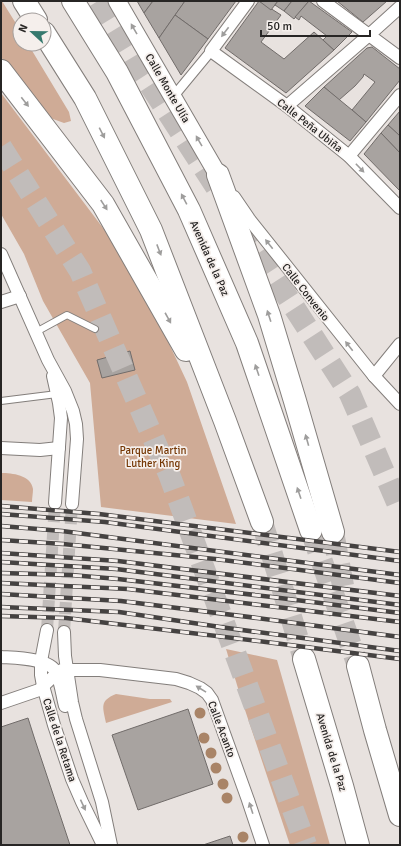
<svg xmlns="http://www.w3.org/2000/svg" width="401" height="846" font-family="Signika,sans-serif">
<style>
.green{fill:#cfab96}
.building{fill:#a8a3a0;stroke:#716c6a}
.lines{fill:none;stroke-linecap:round;stroke-linejoin:round}
.minor-tunnel{stroke:#c1bcba;stroke-width:12;stroke-dasharray:12 6;stroke-linecap:butt}
.motorway-tunnel{stroke:#c1bcba;stroke-width:22;stroke-dasharray:22 11;stroke-linecap:butt}
.service-casing{stroke:#837e7b;stroke-width:8}
.pedestrian-casing{stroke:#837e7b;stroke-width:11}
.minor-casing{stroke:#837e7b;stroke-width:14}
.secondary-casing{stroke:#837e7b;stroke-width:19}
.motorway-casing{stroke:#837e7b;stroke-width:24}
.service{stroke:#fff;stroke-width:6}
.pedestrian{stroke:#fff;stroke-width:9}
.minor{stroke:#fff;stroke-width:12}
.secondary{stroke:#fff;stroke-width:17}
.motorway{stroke:#fff;stroke-width:22}
.rail-casing{stroke:#454241;stroke-width:4.5}
.rail{stroke:#f5efec;stroke-width:3;stroke-dasharray:9;stroke-linecap:butt}
.tree{fill:#a98467}
.oneway{fill:#9e9d9c}
.labels{text-anchor:middle;stroke-width:3.5;stroke-linejoin:round;paint-order:stroke}
.street-label{font-size:11px;fill:#272524;stroke:#f5efec}
.park-label{font-size:11px;fill:#753704;stroke:#f5efec}
</style>
<rect width="100%" height="100%" fill="#e8e2df"/>
<g class="green">
<polygon points="1,1 2,1 20,30 20,44 28,44 69,112 71,121 64,123 53,119 36,104 1,57"/>
<polygon points="1,93 134,269 187,382 236,524 101,507 90,383 43,301 24,254 1,214"/>
<path d="M1,473C12,473 31,475 33,489C33,493 32,498 32,502L1,500Z"/>
<polygon points="226,649 277,660 330,845 290,845 241,698"/>
<path d="M116,694L150,699H170L172,702L106,723C103,707 99,701 116,694Z"/>
</g>
<g class="building">
<polygon points="137,1 153,1 144,13"/>
<polygon points="153,1 185,1 159,38 144,13"/>
<polygon points="185,1 236,1 208,39 175,15"/>
<polygon points="259,1 281,15 261,42 284,59 314,32 334,50 286,93 225,48"/>
<polygon points="259,1 278,1 271,10"/>
<polygon points="278,1 292,1 284,11 275,5"/>
<polygon points="292,1 309,1 294,19 284,11"/>
<polygon points="309,1 352,32 334,50 323,40 327,36 301,16 299,20 295,17"/>
<polygon points="337,1 387,1 363,22"/>
<polygon points="175,15 208,39 181,75 159,38"/>
<polygon points="372,47 400,69 400,80 366,122 352,110 375,82 364,74 363,77 355,86 339,100 324,87 367,48"/>
<polygon points="324,87 352,110 366,122 350,141 305,106"/>
<polygon points="400,111 400,135 399,135 388,125"/>
<polygon points="388,125 400,136 400,153 381,133"/>
<polygon points="381,133 400,153 400,191 364,154"/>
<polygon points="130,351 135,370 102,378 97,360"/>
<polygon points="188,709 213,784 138,810 112,735"/>
<polygon points="28,718 35,740 70,845 1,845 1,727"/>
<polygon points="230,836 233,845 203,845"/>
</g>
<g class="lines">
<g class="minor-tunnel">
<polyline points="47,630 55,503"/>
<polyline points="64,632 72,504"/>
</g>
<g class="motorway-tunnel">
<polyline points="98,1 137,65 222,196"/>
<polyline points="1,147 80,271 169,474 306,845"/>
<polyline points="241,225 350,394 400,509"/>
<polyline points="262,522 304,659"/>
<polyline points="311,530 358,666"/>
<polyline points="333,532 344,591"/>
</g>
<g class="service-casing">
<g id="service">
<polyline points="36,332 67,315 95,329"/>
<polyline points="1,401 57,394"/>
</g>
</g>
<g class="pedestrian-casing">
<polyline id="pedestrian" points="173,97 211,51"/>
</g>
<g class="minor-casing">
<g id="minor">
<polyline points="248,1 211,51 287,106 349,156 400,208"/>
<polyline points="323,1 400,58"/>
<polyline points="287,106 369,35 400,7"/>
<polyline points="349,156 400,95"/>
<polyline points="234,197 249,219 374,376 400,404"/>
<polyline points="1,254 48,360 65,391 73,411 76,424 77,439 72,504"/>
<polyline points="1,302 20,296"/>
<polyline points="53,376 59,403 61,418 55,503"/>
<polyline points="374,376 400,344"/>
<polyline points="1,448 40,450 59,448"/>
<polyline points="47,630 41,661 41,675 43,686 54,725 72,779 82,802 103,845"/>
<polyline points="64,632 65,656 72,702 76,719 102,802 111,845"/>
<path d="M1,657C16,658 49,658 56,672C61,682 62,695 65,706"/>
<polyline points="1,703 39,690 57,673 62,670 100,670 176,679 189,683 200,688 207,693 212,700 248,800 263,845"/>
</g>
</g>
<g class="secondary-casing">
<polyline id="secondary" points="117,1 218,175"/>
</g>
<g class="motorway-casing">
<g id="motorway">
<polyline points="24,1 36,20"/>
<polyline points="73,1 117,72 189,210 247,343 311,530"/>
<polyline points="44,33 85,98 151,230 225,421 262,522"/>
<polyline points="1,71 103,204 186,350"/>
<polyline points="218,175 269,315 295,401 333,532"/>
<polyline points="304,659 342,786 358,845"/>
<polyline points="358,666 375,730 400,815"/>
</g>
</g>
<use href="#service" class="service"/>
<use href="#pedestrian" class="pedestrian"/>
<use href="#minor" class="minor"/>
<use href="#secondary" class="secondary"/>
<use href="#motorway" class="motorway"/>
<g class="rail-casing">
<g id="rail">
<polyline points="1,506 99,514 400,552"/>
<polyline points="1,514 105,522 400,561"/>
<polyline points="1,526 62,531 400,575"/>
<polyline points="1,540 63,544 215,559 400,583"/>
<polyline points="1,553 118,561 400,596"/>
<polyline points="1,562 116,569 400,605"/>
<polyline points="1,573 71,575 118,579 272,597 400,613"/>
<polyline points="1,583 128,589 400,622"/>
<polyline points="1,594 121,601 257,618 400,637"/>
<polyline points="1,607 119,612 227,628 400,651"/>
<polyline points="1,616 66,618 266,642 400,659"/>
</g>
</g>
<use href="#rail" class="rail"/>
</g>
<g class="tree">
<circle cx="200" cy="713" r="5.5"/>
<circle cx="204" cy="738" r="5.5"/>
<circle cx="211" cy="753" r="5.5"/>
<circle cx="216" cy="768" r="5.5"/>
<circle cx="223" cy="784" r="5.5"/>
<circle cx="227" cy="798" r="5.5"/>
<circle cx="243" cy="837" r="5.5"/>
</g>
<defs><path id="oneway-solid" d="M-6-.8H1V-3.2L6.5 0L1 3.2V.8H-6Z"/></defs>
<g class="oneway">
<use href="#oneway-solid" transform="translate(134 29) rotate(-120)"/>
<use href="#oneway-solid" transform="translate(225 32) rotate(127)"/>
<use href="#oneway-solid" transform="translate(25 102) rotate(52)"/>
<use href="#oneway-solid" transform="translate(102 133) rotate(63)"/>
<use href="#oneway-solid" transform="translate(199 141) rotate(-120)"/>
<use href="#oneway-solid" transform="translate(360 168) rotate(46)"/>
<use href="#oneway-solid" transform="translate(184 199) rotate(-118)"/>
<use href="#oneway-solid" transform="translate(104 205) rotate(57)"/>
<use href="#oneway-solid" transform="translate(269 244) rotate(-128)"/>
<use href="#oneway-solid" transform="translate(159 250) rotate(69)"/>
<use href="#oneway-solid" transform="translate(269 316) rotate(-108)"/>
<use href="#oneway-solid" transform="translate(168 318) rotate(61)"/>
<use href="#oneway-solid" transform="translate(349 346) rotate(-128)"/>
<use href="#oneway-solid" transform="translate(257 370) rotate(-109)"/>
<use href="#oneway-solid" transform="translate(307 440) rotate(-106)"/>
<use href="#oneway-solid" transform="translate(299 493) rotate(-109)"/>
<use href="#oneway-solid" transform="translate(201 689) rotate(-148)"/>
<use href="#oneway-solid" transform="translate(83 805) rotate(65)"/>
<use href="#oneway-solid" transform="translate(251 808) rotate(-108)"/>
</g>
<g class="labels">
<g class="street-label">
<text transform="translate(168 88) rotate(60)" y="4">Calle Monte Ulía</text>
<text transform="translate(310 125) rotate(38)" y="4">Calle Peña Ubiña</text>
<text transform="translate(210 258) rotate(66)" y="4">Avenida de la Paz</text>
<text transform="translate(306 292) rotate(52)" y="4">Calle Convenio</text>
<text transform="translate(222 729) rotate(69)" y="4">Calle Acanto</text>
<text transform="translate(60 740) rotate(72)" y="4">Calle de la Retama</text>
<text transform="translate(332 752) rotate(73)" y="4">Avenida de la Paz</text>
</g>
<g class="park-label">
<text x="153" y="454">Parque Martin<tspan x="153" dy="13">Luther King</tspan></text>
</g>
</g>
<rect width="401" height="846" fill="none" stroke="#272524" stroke-width="4"/>
<g transform="translate(32 32) rotate(292)"><circle r="19" fill="#f5efec" stroke="#a39e9c"/>
<path d="M0-3L7 15L0 10L-7 15Z" fill="#35796e"/>
<text y="-6" font-size="11" font-weight="bold" text-anchor="middle" fill="#272524">N</text>
</g>
<path d="M261 30v6h109v-6" fill="none" stroke="#272524" stroke-width="2"/>
<text x="267" y="30" font-size="12" fill="#272524" stroke="#f5efec" stroke-width="3" paint-order="stroke">50 m</text>
</svg>
